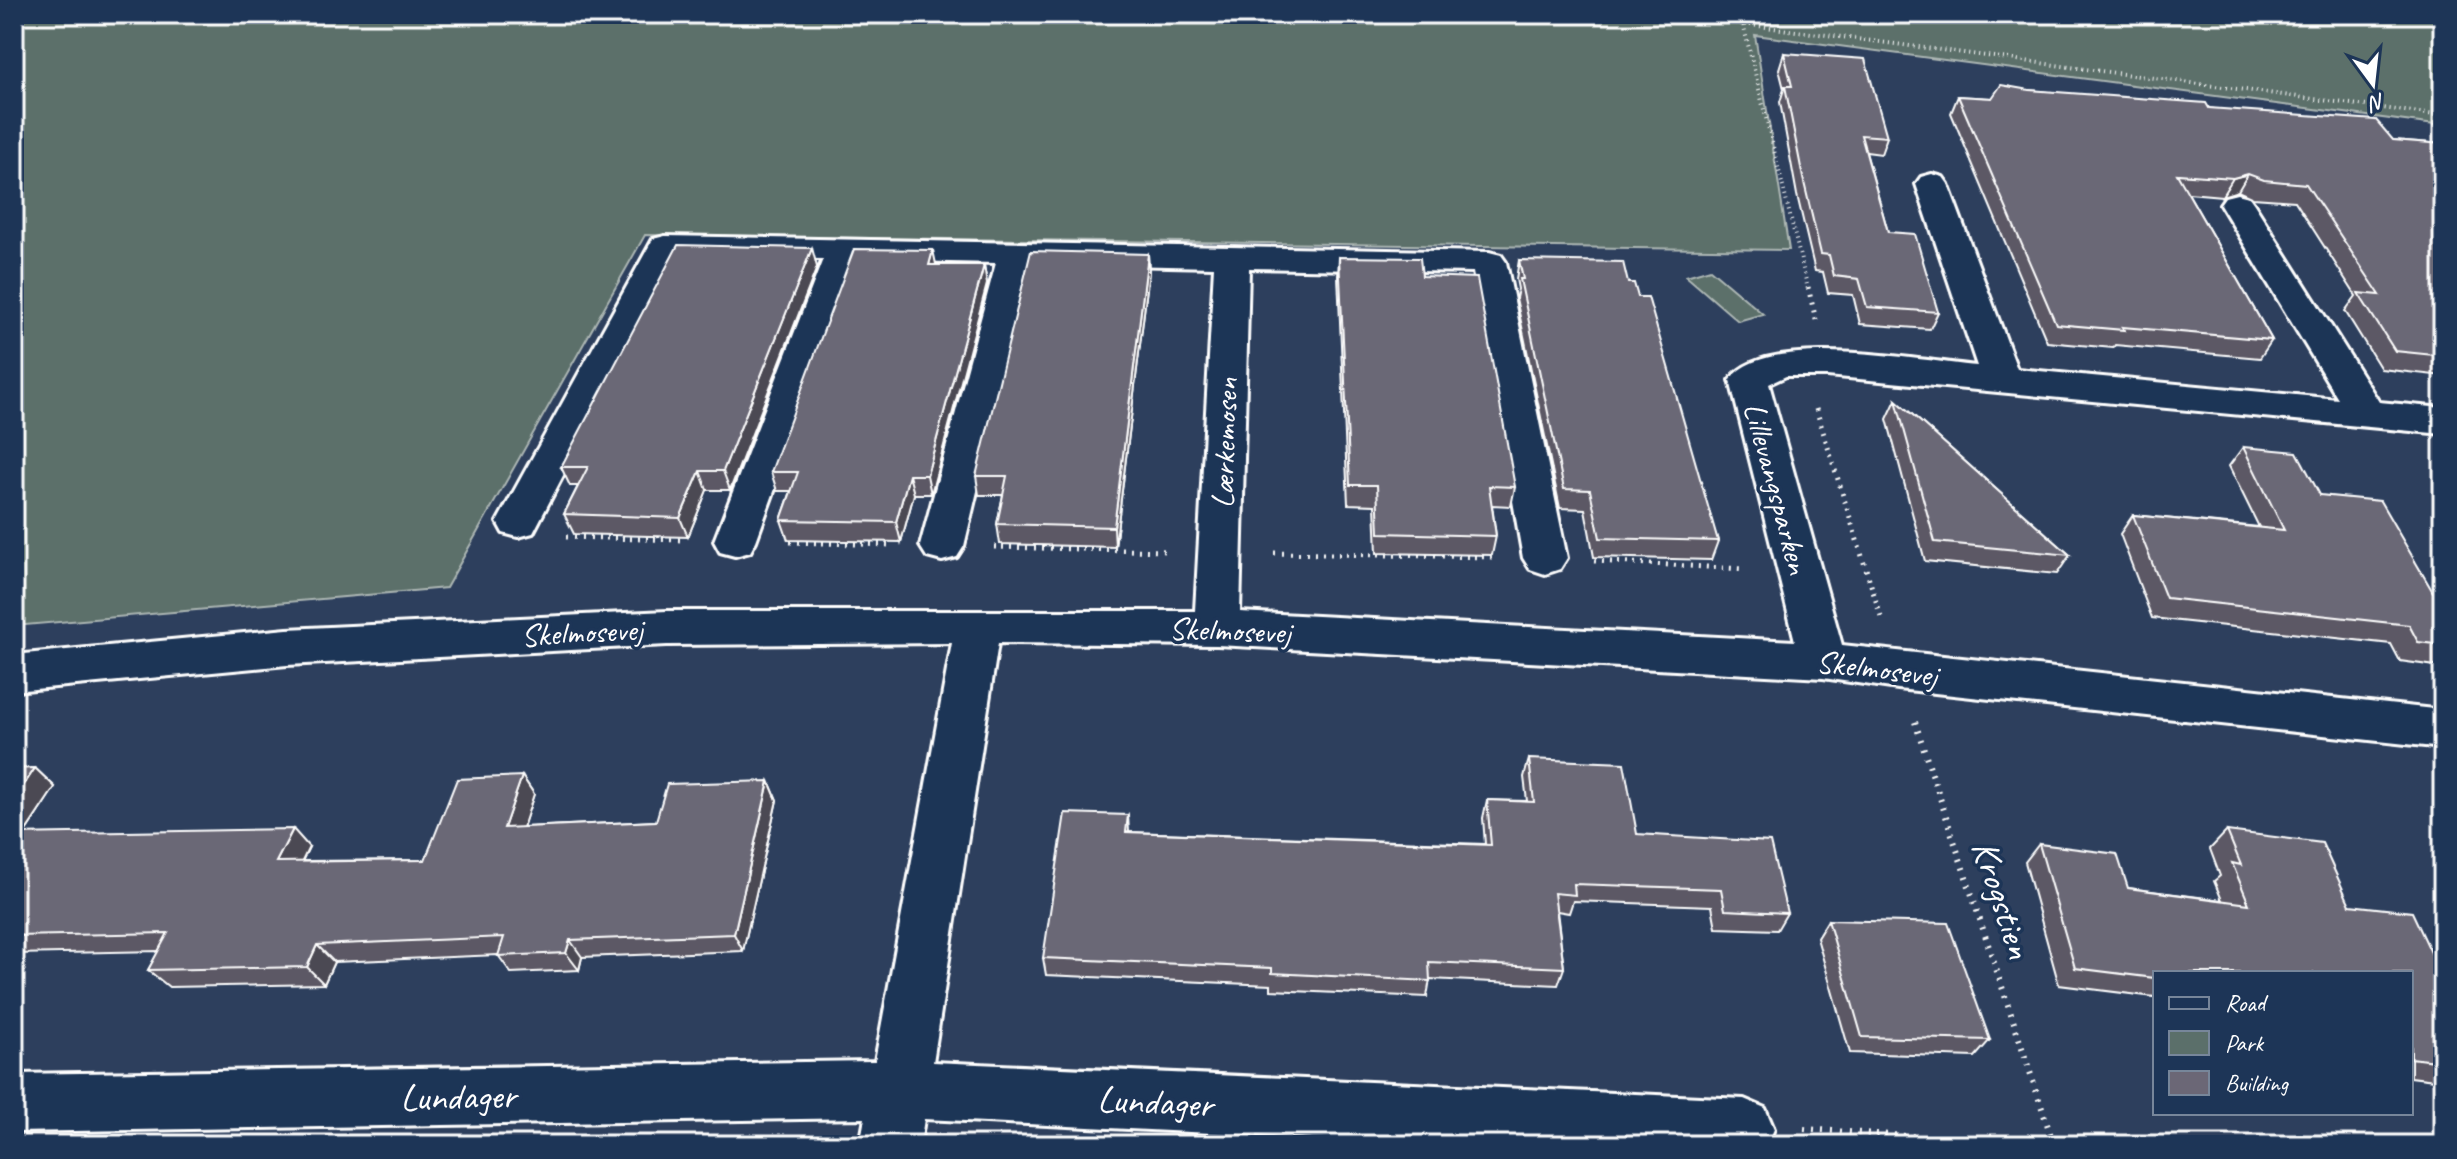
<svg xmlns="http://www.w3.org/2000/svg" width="2457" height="1159" font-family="Caveat,sans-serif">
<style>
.green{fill:#5b6f6a;stroke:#adb7b4;stroke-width:2}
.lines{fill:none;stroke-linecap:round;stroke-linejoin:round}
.minor-casing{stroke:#fff;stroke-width:6}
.path-far2{stroke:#fff;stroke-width:4;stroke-dasharray:1 4;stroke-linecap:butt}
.path-far1{stroke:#fff;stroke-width:5;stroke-dasharray:2 6;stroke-linecap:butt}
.path{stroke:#fff;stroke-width:6;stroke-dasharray:2 7;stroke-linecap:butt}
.minor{fill:#1d3557;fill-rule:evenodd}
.wall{fill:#5c5965;stroke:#fff;stroke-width:2}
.shaded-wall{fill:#4b4853;stroke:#fff;stroke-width:2}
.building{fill:#6b6776;stroke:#fff;stroke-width:2}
.labels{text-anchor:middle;stroke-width:7;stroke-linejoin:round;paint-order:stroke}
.street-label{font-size:32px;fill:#fff;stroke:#1d3557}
.near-street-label{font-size:38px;fill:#fff;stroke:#1d3557}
</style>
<rect width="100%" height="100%" fill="#2d3f5d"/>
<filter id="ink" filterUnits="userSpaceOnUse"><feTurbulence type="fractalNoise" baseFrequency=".0125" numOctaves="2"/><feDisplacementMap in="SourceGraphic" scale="16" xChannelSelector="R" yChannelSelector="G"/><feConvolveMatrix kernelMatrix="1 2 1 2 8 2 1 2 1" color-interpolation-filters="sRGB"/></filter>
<g filter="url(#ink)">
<g class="green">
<polygon points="14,14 2443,14 2443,126 1755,35 1789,250 645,235 446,588 14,626"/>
<polygon points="1710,269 1763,314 1738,321 1686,276"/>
</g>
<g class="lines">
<g class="minor-casing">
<path id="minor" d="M1932,174L1943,177L1948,184L2017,369L2338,399L2220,204L2225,197L2237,194L2249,197L2254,204L2379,402L2443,408V434L1827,376H1786L1769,384L1842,645L2443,710V748L1898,689L1823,678L1217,645L998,643L933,1062L1744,1099L1765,1108L1774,1129L1767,1145H1458L924,1119L920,1145H860L865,1118L14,1132V1074L875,1061L952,643L667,645L287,665L14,691V655L287,629L667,611H1195L1214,267L1031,263L964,546L957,557L942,561L927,557L920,546L996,263L858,260L756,541L750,552L735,556L720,552L714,541L823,259L677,257L533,533L518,537L503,533L497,522L653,239L665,236L1489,252L1501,255L1506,262L1567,558L1560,569L1545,574L1530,569L1523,558L1473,272L1249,268L1240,612L1795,641L1730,380C1762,330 1923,361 1977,366L1916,184L1921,177Z"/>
</g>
<g class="path-far2">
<polyline points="1666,14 1743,24 1776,14"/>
<polyline points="1808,289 1743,24 2443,116"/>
</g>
<g class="path-far1">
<polyline points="1808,287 1816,320"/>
<polyline points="1816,409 1881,617"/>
<polyline points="566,537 684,540"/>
<polyline points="790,542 892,545"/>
<polyline points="994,547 1168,551"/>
<polyline points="1274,553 1492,557"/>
<polyline points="1594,561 1744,569"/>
</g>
<g class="path">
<polyline points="1915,722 2054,1145"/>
<polyline points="1804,1129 2038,1145"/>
</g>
<use href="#minor" class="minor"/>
</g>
<g class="wall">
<polygon points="1784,53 1887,137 1881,154 1866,152 1888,232 1938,312 1930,329 1860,324 1853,295 1828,293 1823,272 1815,271 1797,195 1780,102 1784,89 1779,69"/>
<polygon points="2029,90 2209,108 2393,140 2443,144 2443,376 2381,369 2345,311 2356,296 2295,201 2253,198 2238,191 2222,196 2188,193 2272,340 2260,358 2115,345 2113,348 2047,342 1951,113 1958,96 1992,98"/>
<polygon points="1148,254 1149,272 1115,547 1000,544 997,524 1003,495 979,495 976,476"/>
<polygon points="1339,257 1422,276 1515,487 1511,506 1492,505 1496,536 1492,555 1377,553 1375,505 1348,504 1338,276"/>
<polygon points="1519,260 1628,283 1718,541 1711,560 1594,557 1585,509 1560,508 1516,298 1518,289 1516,279"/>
<polygon points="936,265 984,265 987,284 931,494 914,494 901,542 788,540 781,520 791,491 777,491 771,472"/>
<polygon points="817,267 730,490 707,490 688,537 574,534 564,514 578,486 570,486 561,467"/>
<polygon points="1896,400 2070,555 2057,574 1925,561 1887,419"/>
<polygon points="2243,447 2320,495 2433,592 2443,593 2443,667 2400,661 2391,644 2152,618 2120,534 2133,515 2259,527 2229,466"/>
<polygon points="1529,759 1637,834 1787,913 1777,930 1716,928 1712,906 1573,901 1569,913 1557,911 1564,968 1558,985 1430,979 1427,997 1271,990 1271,985 1046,975 1043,958 1128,815 1129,832 1485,844 1483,818 1487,800 1527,801 1524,777"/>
<polygon points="35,768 55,787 24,834 309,847 302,861 425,860 522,776 534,794 523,827 656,821 769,781 777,800 743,951 582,957 579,970 511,973 498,955 334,962 324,984 169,987 148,970 159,951 14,954 14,769"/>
<polygon points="2227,831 2350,905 2435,961 2443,962 2443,1081 2411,1077 2411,973 2155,973 2155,997 2059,985 2025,862 2039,844 2128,888 2222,900 2214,881 2220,876 2210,849"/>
<polygon points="1828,920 1990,1040 1975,1057 1850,1053 1817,938"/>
</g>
<g class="shaded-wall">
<polygon points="2248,174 2238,191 2222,196 2233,178"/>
<polygon points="812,248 817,267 730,490 723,471"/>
<polygon points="933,250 937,269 929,265"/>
<polygon points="1148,254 1149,272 1115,547 1114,527"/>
<polygon points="984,265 987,284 931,494 927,475"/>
<polygon points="700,471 707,490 688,537 680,518"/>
<polygon points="909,475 914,494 901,542 896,522"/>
<polygon points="35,768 55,787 14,849 14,800"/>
<polygon points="522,776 534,794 517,846 504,828"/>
<polygon points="769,781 777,800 743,951 734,934"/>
<polygon points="293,829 309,847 293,880 276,862"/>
<polygon points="570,940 582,957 579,970 566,953"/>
<polygon points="317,945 334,962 324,984 307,967"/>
</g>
<g class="building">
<polygon points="1784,53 1865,59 1887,137 1861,135 1888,232 1915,234 1938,312 1867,307 1859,279 1834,276 1829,255 1821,254 1803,178 1785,86 1792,86"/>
<polygon points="2001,85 2029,90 2206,103 2209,108 2376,120 2393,140 2443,144 2443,356 2395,351 2358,293 2380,295 2306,184 2264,180 2248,174 2233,178 2177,174 2272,340 2122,327 2124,330 2056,324 1958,96 1992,98"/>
<polygon points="678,245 812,248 723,471 700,471 680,518 564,514 588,467 561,467"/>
<polygon points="854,249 933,250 929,265 984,265 927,475 909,475 896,522 781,520 798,472 771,472"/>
<polygon points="1031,251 1148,254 1114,527 997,524 1007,476 976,476"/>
<polygon points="1339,257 1420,258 1422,276 1477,278 1515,487 1489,486 1496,536 1379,533 1377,485 1350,485"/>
<polygon points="1519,260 1623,262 1628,283 1634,283 1638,297 1648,297 1718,541 1600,538 1590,490 1564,489 1520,279 1523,279"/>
<polygon points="1896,400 2070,555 1935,542"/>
<polygon points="2243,447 2297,452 2320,495 2380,501 2433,592 2443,593 2443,645 2418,642 2409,625 2166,598 2133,515 2284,530"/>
<polygon points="1529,759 1624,763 1637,834 1770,842 1787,913 1725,910 1721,889 1574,884 1575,895 1554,893 1564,968 1429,962 1430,981 1272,973 1272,968 1043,958 1065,813 1128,815 1126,832 1491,845 1487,800 1534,802"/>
<polygon points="35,768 14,800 14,769"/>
<polygon points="522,776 504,828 656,821 667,784 769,781 734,934 570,940 566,953 498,956 504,937 317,945 307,967 148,970 168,933 14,936 14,834 293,829 276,862 425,860 457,779"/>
<polygon points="2227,831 2322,843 2350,905 2412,912 2435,961 2443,962 2443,1062 2411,1058 2411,973 2155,973 2155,978 2075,968 2039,844 2117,854 2128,888 2249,904 2232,863 2241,865"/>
<polygon points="1828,920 1948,923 1990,1040 1862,1037"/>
</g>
</g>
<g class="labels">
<g class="street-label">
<text transform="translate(1224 443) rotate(-88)" y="11">Lærkemosen</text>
<text transform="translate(1777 488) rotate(75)" y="11">Lillevangsparken</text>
<text transform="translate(1230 630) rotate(2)" y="11">Skelmosevej</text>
<text transform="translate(582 632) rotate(-3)" y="11">Skelmosevej</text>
<text transform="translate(1877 668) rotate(7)" y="11">Skelmosevej</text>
</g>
<g class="near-street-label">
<text transform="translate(2003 899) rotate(72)" y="13">Krogstien</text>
<text transform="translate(458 1096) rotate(-1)" y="13">Lundager</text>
<text transform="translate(1155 1101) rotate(3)" y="13">Lundager</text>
</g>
</g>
<rect width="2457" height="1159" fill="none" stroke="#1d3557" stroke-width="48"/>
<rect x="24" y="24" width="2409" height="1111" fill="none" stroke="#fff" stroke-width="3" filter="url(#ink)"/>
<rect x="2153" y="971" width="260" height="144" fill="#1d3557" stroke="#77869a" stroke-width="2"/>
<rect x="2169" y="997" width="40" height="12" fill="#1d3557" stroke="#77869a" stroke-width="2"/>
<text x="2225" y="1011" font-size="24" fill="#ffffff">Road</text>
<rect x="2169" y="1031" width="40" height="24" fill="#5b6f6a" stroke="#77869a" stroke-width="2"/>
<text x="2225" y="1051" font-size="24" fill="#ffffff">Park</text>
<rect x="2169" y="1071" width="40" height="24" fill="#6b6776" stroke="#77869a" stroke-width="2"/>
<text x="2225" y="1091" font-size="24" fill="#ffffff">Building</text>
<g transform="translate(2373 84) rotate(165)" stroke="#1d3557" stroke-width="6" paint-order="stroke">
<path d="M0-6L14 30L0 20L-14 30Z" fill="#ffffff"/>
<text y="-12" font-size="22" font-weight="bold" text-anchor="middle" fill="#ffffff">N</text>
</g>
</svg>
